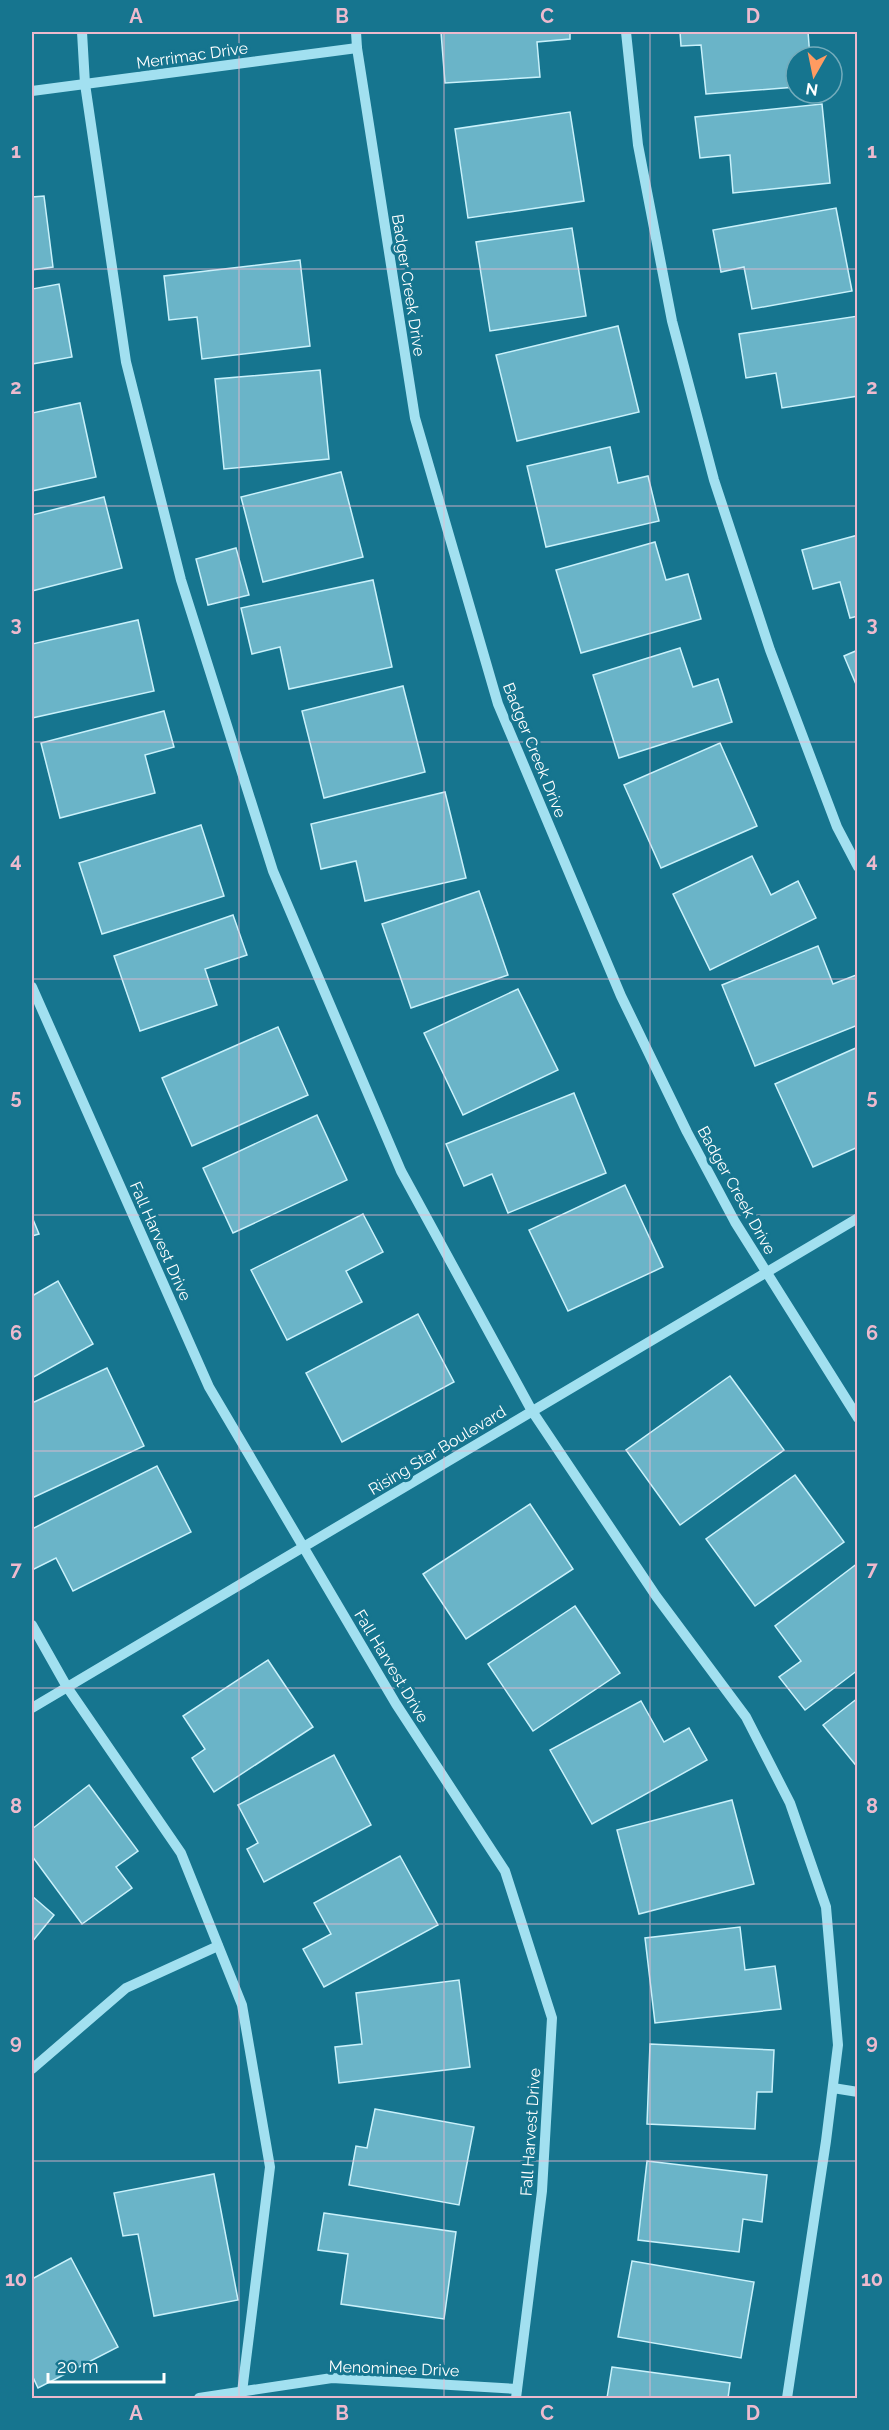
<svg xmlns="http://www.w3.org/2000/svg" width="889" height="2430" font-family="Raleway,sans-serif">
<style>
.building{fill:#6ab4c8;stroke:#c9f1fb;stroke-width:1.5}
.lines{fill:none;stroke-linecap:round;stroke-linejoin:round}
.minor{stroke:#a2e0f0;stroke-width:10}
.grid{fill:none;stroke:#edbace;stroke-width:1.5;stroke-opacity:0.55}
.labels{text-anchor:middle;stroke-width:6;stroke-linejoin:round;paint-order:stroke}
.street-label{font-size:16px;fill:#fff;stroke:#16758f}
.neatline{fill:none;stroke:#edbace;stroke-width:2}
.grid-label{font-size:20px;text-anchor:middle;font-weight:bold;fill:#edbace}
</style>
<rect width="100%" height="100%" fill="#16758f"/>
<g class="building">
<polygon points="441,32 570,32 570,39 537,42 540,77 445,83"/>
<polygon points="680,32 808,32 810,57 796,57 796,87 706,94 701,45 681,46"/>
<polygon points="822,104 830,183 733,193 730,155 700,158 695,117"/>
<polygon points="570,112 584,201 468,218 455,129"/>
<polygon points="44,196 53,267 32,270 32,197"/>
<polygon points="836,208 852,291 752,309 744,267 721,272 713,230"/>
<polygon points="572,228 586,316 490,331 476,242"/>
<polygon points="300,260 310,346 202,359 197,317 169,320 164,276"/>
<polygon points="59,284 72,357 32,364 32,289"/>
<polygon points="858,316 858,396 782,408 776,373 746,378 739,334"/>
<polygon points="618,326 639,412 517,441 496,355"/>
<polygon points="320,370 329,459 224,469 215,379"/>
<polygon points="80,403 96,477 32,491 32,413"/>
<polygon points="610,447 618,483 648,476 659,521 546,547 527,466"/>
<polygon points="341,472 363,557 263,582 241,497"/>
<polygon points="104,497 122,568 32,591 32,515"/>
<polygon points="858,535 858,616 850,618 840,582 813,589 802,550"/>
<polygon points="655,542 666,580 688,574 701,619 581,653 556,570"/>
<polygon points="236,548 249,595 208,605 196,559"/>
<polygon points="373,580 392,667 289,689 280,647 252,654 241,608"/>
<polygon points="138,620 154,691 32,718 32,644"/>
<polygon points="680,648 693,687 718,679 732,722 619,758 593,675"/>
<polygon points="858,650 858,689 844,656"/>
<polygon points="403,686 425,772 324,798 302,711"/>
<polygon points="164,711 174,747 145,755 155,793 60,818 41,743"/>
<polygon points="720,743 757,826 661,868 624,785"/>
<polygon points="445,792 466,878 365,901 356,861 321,869 311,824"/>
<polygon points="201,825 224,896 102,934 79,863"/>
<polygon points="752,856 771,895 798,881 816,918 710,970 673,894"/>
<polygon points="479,891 508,975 411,1008 382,924"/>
<polygon points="233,915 247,955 205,969 217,1005 140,1031 114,956"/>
<polygon points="818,946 833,984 856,975 858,1025 755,1066 722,985"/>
<polygon points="518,989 558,1070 463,1115 424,1033"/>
<polygon points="278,1027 308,1095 192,1146 162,1078"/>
<polygon points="858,1047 858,1147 813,1167 775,1084"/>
<polygon points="574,1093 606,1173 508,1213 492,1174 464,1186 446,1144"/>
<polygon points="317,1115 347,1180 233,1233 203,1168"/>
<polygon points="625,1185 663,1267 568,1311 529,1230"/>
<polygon points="363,1214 383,1252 346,1271 362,1302 287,1340 251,1270"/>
<polygon points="32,1217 39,1234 32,1236"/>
<polygon points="58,1281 93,1344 32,1378 32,1296"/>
<polygon points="418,1314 454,1382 342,1442 306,1373"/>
<polygon points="107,1368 144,1446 32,1498 32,1403"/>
<polygon points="730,1376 784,1450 680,1525 626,1450"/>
<polygon points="157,1466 191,1532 73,1591 56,1558 32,1570 32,1529"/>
<polygon points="795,1475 844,1542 755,1606 706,1539"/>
<polygon points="530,1504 573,1569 466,1639 423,1574"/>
<polygon points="858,1563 858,1670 805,1710 779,1677 801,1661 775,1626"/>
<polygon points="575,1606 620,1673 533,1731 488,1664"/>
<polygon points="268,1660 313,1727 214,1792 192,1758 205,1749 183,1716"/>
<polygon points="858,1698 858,1768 823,1725"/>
<polygon points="641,1701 664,1742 689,1728 707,1760 592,1824 550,1750"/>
<polygon points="334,1755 371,1825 264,1882 247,1849 258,1843 238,1805"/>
<polygon points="89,1785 138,1851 116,1867 132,1888 82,1924 32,1856 32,1829"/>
<polygon points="732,1800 754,1884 639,1914 617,1830"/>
<polygon points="400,1856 438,1925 324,1987 303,1949 331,1934 314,1903"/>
<polygon points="32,1896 54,1915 32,1942"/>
<polygon points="740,1927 745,1970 775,1966 781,2009 655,2023 645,1938"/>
<polygon points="459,1980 470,2067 339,2083 335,2047 362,2044 356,1993"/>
<polygon points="650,2044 774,2050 772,2092 757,2092 755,2129 647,2124"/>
<polygon points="375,2109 474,2127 459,2205 349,2185 356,2146 367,2148"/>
<polygon points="647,2161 767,2175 762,2222 743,2219 739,2252 638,2240"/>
<polygon points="214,2174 238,2300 154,2316 138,2234 123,2236 114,2193"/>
<polygon points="324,2213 456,2232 444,2319 341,2304 348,2254 318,2250"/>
<polygon points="71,2258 118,2347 38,2388 32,2375 32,2279"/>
<polygon points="632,2261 754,2282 741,2358 618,2337"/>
<polygon points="612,2367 730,2383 728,2398 607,2398"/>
</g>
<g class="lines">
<g class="minor">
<polyline points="82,32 85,84 126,362 181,580 273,871 401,1171 532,1411 656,1596 746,1717 790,1803 826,1907 838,2045 826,2141 787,2398"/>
<polyline points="356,32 357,48 415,418 498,704 621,996 687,1132 735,1222 858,1418"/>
<polyline points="626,32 638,145 672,321 714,480 770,650 837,827 858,867"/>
<polyline points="32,91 357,48"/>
<polyline points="32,987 209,1387 396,1704 505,1871 552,2018 542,2191 516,2398"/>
<polyline points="32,1625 67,1687 181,1853 242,2005 270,2167 242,2392"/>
<polyline points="32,1708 858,1218"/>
<polyline points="32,2069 126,1988 218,1946"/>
<polyline points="833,2088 858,2092"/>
<polyline points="199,2398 332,2378 517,2389"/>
</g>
</g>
<path class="grid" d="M239,32V2398M444,32V2398M650,32V2398M32,269H858M32,506H858M32,742H858M32,979H858M32,1215H858M32,1451H858M32,1688H858M32,1924H858M32,2161H858"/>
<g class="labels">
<g class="street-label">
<text transform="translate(192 55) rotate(-8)" y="6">Merrimac Drive</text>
<text transform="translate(409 285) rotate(81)" y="6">Badger Creek Drive</text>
<text transform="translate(535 750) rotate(68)" y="6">Badger Creek Drive</text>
<text transform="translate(737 1190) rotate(61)" y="6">Badger Creek Drive</text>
<text transform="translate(161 1241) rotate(66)" y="6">Fall Harvest Drive</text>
<text transform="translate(437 1450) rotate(-31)" y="6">Rising Star Boulevard</text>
<text transform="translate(392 1666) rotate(59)" y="6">Fall Harvest Drive</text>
<text transform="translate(530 2132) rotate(-86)" y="6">Fall Harvest Drive</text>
<text transform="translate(394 2368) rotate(2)" y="6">Menominee Drive</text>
</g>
</g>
<rect width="889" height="2430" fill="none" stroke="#16758f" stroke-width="66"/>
<g transform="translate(814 75) rotate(189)"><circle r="28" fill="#16758f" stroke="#73acbc" stroke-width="1.5"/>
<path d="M0-4.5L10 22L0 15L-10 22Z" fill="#ff9b61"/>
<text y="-9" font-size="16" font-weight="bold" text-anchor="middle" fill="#ffffff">N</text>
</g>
<path d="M48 2373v9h116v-9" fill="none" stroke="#ffffff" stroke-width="3"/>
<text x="57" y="2373" font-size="18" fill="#ffffff" stroke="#16758f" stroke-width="4.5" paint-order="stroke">20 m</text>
<rect x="33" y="33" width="823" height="2364" class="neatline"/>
<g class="grid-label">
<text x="136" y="23">A</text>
<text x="342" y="23">B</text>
<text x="547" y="23">C</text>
<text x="753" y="23">D</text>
<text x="16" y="158">1</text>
<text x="872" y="158">1</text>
<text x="16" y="394">2</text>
<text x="872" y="394">2</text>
<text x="16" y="631">3</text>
<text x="872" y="631">3</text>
<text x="16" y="867">4</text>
<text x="872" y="867">4</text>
<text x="16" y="1104">5</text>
<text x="872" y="1104">5</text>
<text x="16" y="1340">6</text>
<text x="872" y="1340">6</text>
<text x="16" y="1576">7</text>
<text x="872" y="1576">7</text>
<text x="16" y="1813">8</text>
<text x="872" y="1813">8</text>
<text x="16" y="2049">9</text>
<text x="872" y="2049">9</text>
<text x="16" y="2286">10</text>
<text x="872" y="2286">10</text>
<text x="136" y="2420">A</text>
<text x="342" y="2420">B</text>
<text x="547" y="2420">C</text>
<text x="753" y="2420">D</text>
</g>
</svg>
